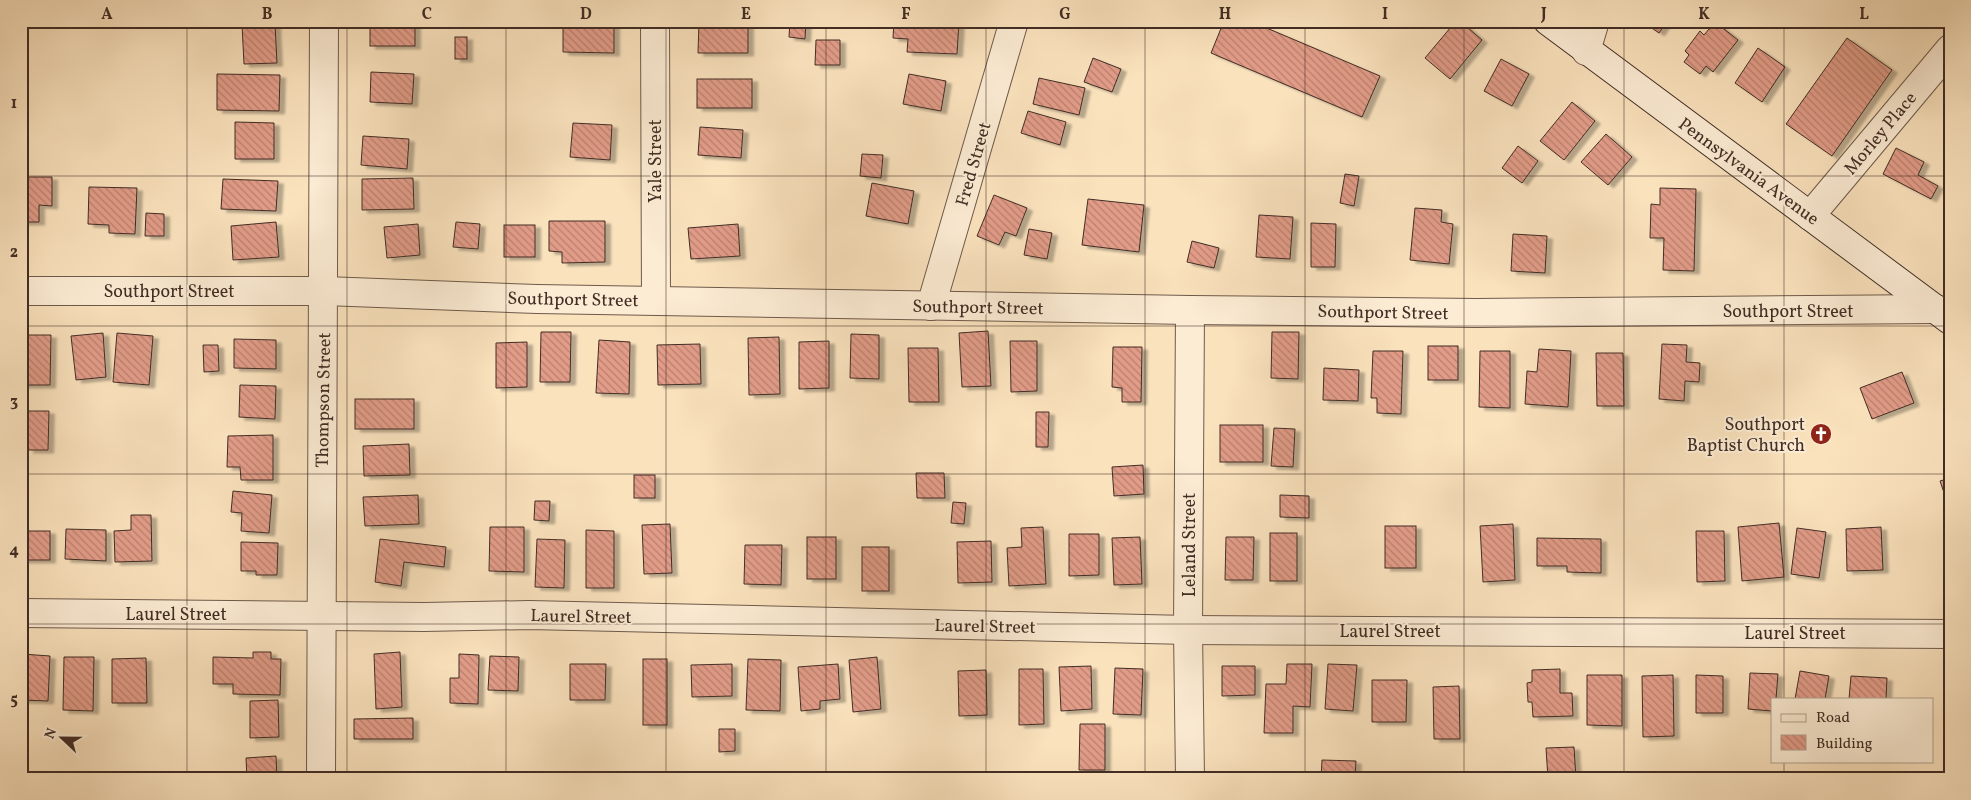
<svg xmlns="http://www.w3.org/2000/svg" width="1971" height="800" font-family="Vollkorn,serif">
<style>
.building{fill:url(#building-back-hatch);stroke:#412d25;filter:url(#shadow)}
.lines{fill:none;stroke-linecap:round;stroke-linejoin:round}
.minor-casing{stroke:#6f5a4b;stroke-width:30}
.secondary-casing{stroke:#412d25;stroke-width:30}
.minor{stroke:#fcecd4;stroke-width:28}
.secondary{stroke:#fcecd4;stroke-width:28}
.grid{fill:none;stroke:#412d25;stroke-width:1;stroke-opacity:0.55}
.labels{text-anchor:middle;stroke-width:4;stroke-linejoin:round;paint-order:stroke}
.street-label{font-size:18px;fill:#412d25;stroke:#fcecd4}
.poi-label{font-size:18px;fill:#412d25;stroke:#fcecd4;text-anchor:end}
.neatline{fill:none;stroke:#412d25;stroke-width:2}
.grid-label{font-size:16px;text-anchor:middle;font-weight:bold;fill:#412d25}
</style>
<defs>
<pattern id="building-back-hatch" width="6" height="6" patternUnits="userSpaceOnUse" patternTransform="scale(1.25)"><rect width="6" height="6" fill="#e29c88"/><path d="M-1 5l2 2M0 0l6 6M5-1l2 2" fill="none" stroke="#b9806f"/></pattern>
<filter id="shadow"><feDropShadow dx="5.5" dy="3" stdDeviation="1" flood-color="#0004"/></filter>
</defs>
<rect width="100%" height="100%" fill="#fae2bd"/>
<filter id="stains"><feTurbulence type="fractalNoise" baseFrequency=".004" numOctaves="4"/><feColorMatrix values="0 0 0 0 .2 0 0 0 0 .09 0 0 0 0 .02 0 0 0 .5 -.17"/></filter>
<radialGradient id="worn" r=".72"><stop offset=".6" stop-color="#630" stop-opacity="0"/><stop offset="1" stop-color="#630" stop-opacity=".3"/></radialGradient>
<g class="building">
<rect x="370" y="21" width="45" height="25"/>
<polygon points="699,21 748,21 748,53 698,53"/>
<polygon points="790,21 806,21 805,39 789,37"/>
<polygon points="894,21 959,21 957,54 907,52 908,39 893,38"/>
<polygon points="1224,21 1250,21 1380,76 1362,117 1211,53"/>
<polygon points="1456,21 1460,21 1482,40 1450,79 1425,58"/>
<polygon points="1642,21 1667,21 1659,33"/>
<polygon points="1715,22 1738,40 1713,72 1706,66 1700,74 1684,62 1689,55 1685,51 1700,31 1704,35"/>
<polygon points="275,24 277,63 244,64 242,25"/>
<polygon points="563,24 614,24 614,53 563,52"/>
<rect x="455" y="37" width="12" height="22"/>
<polygon points="1847,38 1892,70 1832,156 1786,124"/>
<polygon points="816,40 840,40 840,65 815,65"/>
<polygon points="1758,48 1785,67 1762,102 1735,83"/>
<polygon points="1093,58 1121,69 1112,92 1084,82"/>
<polygon points="1501,59 1529,74 1512,106 1484,91"/>
<polygon points="371,72 414,74 412,104 370,102"/>
<polygon points="217,74 280,75 279,111 217,110"/>
<polygon points="909,74 946,81 941,111 903,104"/>
<polygon points="1039,78 1085,88 1079,115 1033,104"/>
<rect x="697" y="79" width="55" height="29"/>
<polygon points="1572,102 1595,121 1564,160 1540,141"/>
<polygon points="1028,111 1066,122 1060,145 1021,133"/>
<polygon points="235,122 274,123 274,159 235,159"/>
<polygon points="573,123 612,125 610,160 570,157"/>
<polygon points="700,127 743,130 741,158 698,155"/>
<polygon points="1606,134 1632,157 1608,185 1581,162"/>
<polygon points="363,136 409,139 407,169 361,165"/>
<polygon points="1518,146 1538,161 1522,183 1502,168"/>
<polygon points="1896,148 1924,162 1918,175 1938,186 1931,199 1883,174"/>
<polygon points="862,154 883,155 881,178 860,176"/>
<polygon points="1345,174 1359,176 1354,206 1340,203"/>
<polygon points="21,177 52,177 52,206 39,205 39,222 21,222"/>
<polygon points="413,178 414,209 362,210 362,179"/>
<polygon points="223,179 278,181 276,211 221,209"/>
<polygon points="872,183 914,191 908,224 866,216"/>
<polygon points="89,187 137,188 135,234 109,233 109,225 88,224"/>
<polygon points="1660,188 1696,189 1694,271 1663,270 1664,238 1650,238 1651,204 1660,205"/>
<polygon points="994,195 1027,208 1016,236 1005,232 999,245 977,236"/>
<polygon points="1088,199 1144,205 1139,252 1082,245"/>
<polygon points="1415,208 1442,210 1441,222 1453,224 1449,264 1410,260"/>
<polygon points="146,213 164,214 164,236 145,236"/>
<polygon points="1259,215 1293,217 1290,259 1256,257"/>
<polygon points="549,221 605,221 605,262 562,263 562,252 549,251"/>
<polygon points="276,222 279,257 233,260 231,226"/>
<polygon points="456,222 480,224 478,249 453,247"/>
<polygon points="1311,223 1336,224 1335,267 1311,267"/>
<polygon points="418,224 420,255 387,258 384,227"/>
<polygon points="738,224 740,256 691,259 688,228"/>
<rect x="504" y="225" width="31" height="32"/>
<polygon points="1029,229 1052,233 1047,259 1024,255"/>
<polygon points="1513,234 1547,236 1545,273 1511,271"/>
<polygon points="1192,241 1219,248 1214,268 1187,262"/>
<polygon points="988,331 991,386 962,387 959,333"/>
<polygon points="541,332 571,332 570,382 540,382"/>
<polygon points="1272,332 1299,332 1298,379 1271,378"/>
<polygon points="103,333 106,377 76,380 71,336"/>
<polygon points="117,333 153,336 149,385 113,382"/>
<polygon points="851,334 879,335 879,379 850,378"/>
<polygon points="21,335 51,335 50,385 21,385"/>
<polygon points="779,337 780,394 749,395 748,338"/>
<polygon points="234,339 276,340 276,369 234,368"/>
<polygon points="599,340 630,342 629,394 596,393"/>
<polygon points="829,341 829,388 799,389 799,342"/>
<polygon points="1010,341 1037,341 1037,391 1011,392"/>
<polygon points="527,342 527,387 496,388 496,343"/>
<polygon points="700,344 701,384 658,385 657,345"/>
<polygon points="1662,344 1687,345 1686,362 1700,363 1699,382 1685,381 1684,401 1659,399"/>
<polygon points="203,345 218,345 219,371 204,372"/>
<rect x="1428" y="346" width="30" height="34"/>
<polygon points="1113,347 1142,347 1141,402 1122,402 1122,388 1112,387"/>
<polygon points="908,348 938,348 939,402 909,402"/>
<polygon points="1539,349 1571,351 1568,407 1525,404 1527,371 1537,372"/>
<polygon points="1373,351 1403,351 1401,414 1377,413 1377,398 1371,398"/>
<polygon points="1480,351 1510,351 1510,408 1479,407"/>
<polygon points="1596,353 1623,353 1624,406 1597,406"/>
<polygon points="1324,368 1359,370 1358,401 1323,400"/>
<polygon points="1902,372 1914,403 1872,419 1860,388"/>
<polygon points="240,385 276,386 275,419 239,417"/>
<rect x="355" y="399" width="59" height="30"/>
<polygon points="28,411 49,411 48,450 28,450"/>
<polygon points="1036,412 1049,412 1048,447 1036,447"/>
<rect x="1220" y="425" width="43" height="37"/>
<polygon points="1274,428 1295,429 1293,467 1271,466"/>
<polygon points="273,435 273,480 241,480 240,467 227,467 228,436"/>
<polygon points="409,444 410,475 364,476 363,446"/>
<polygon points="1143,465 1144,494 1114,496 1112,467"/>
<polygon points="916,473 944,473 945,498 917,498"/>
<rect x="634" y="475" width="21" height="23"/>
<polygon points="1950,478 1950,510 1940,481"/>
<polygon points="233,491 272,495 269,533 241,531 242,513 231,512"/>
<polygon points="418,495 419,524 365,526 363,497"/>
<polygon points="1280,495 1309,496 1309,518 1280,517"/>
<polygon points="535,501 550,501 549,521 534,520"/>
<polygon points="953,502 966,503 964,524 951,523"/>
<polygon points="131,515 151,515 152,561 115,562 114,531 131,530"/>
<polygon points="1779,523 1784,577 1742,581 1738,527"/>
<polygon points="670,524 672,573 644,574 642,525"/>
<polygon points="1513,524 1515,580 1483,582 1480,526"/>
<rect x="1385" y="526" width="31" height="42"/>
<polygon points="490,527 524,527 524,572 489,571"/>
<polygon points="1043,527 1046,584 1009,586 1007,548 1022,547 1021,528"/>
<polygon points="1881,527 1883,570 1847,571 1846,529"/>
<polygon points="1797,528 1826,532 1819,578 1791,574"/>
<polygon points="66,529 106,530 106,561 65,559"/>
<polygon points="586,530 614,531 614,588 586,588"/>
<rect x="21" y="531" width="29" height="29"/>
<polygon points="1696,531 1724,531 1725,581 1697,582"/>
<rect x="1270" y="533" width="27" height="48"/>
<polygon points="1069,534 1099,534 1099,575 1069,576"/>
<rect x="807" y="537" width="29" height="42"/>
<polygon points="1140,537 1142,584 1114,585 1112,538"/>
<polygon points="1226,537 1254,537 1253,580 1225,580"/>
<polygon points="1537,538 1601,539 1601,573 1567,572 1567,566 1537,566"/>
<polygon points="380,539 446,547 444,567 404,562 401,586 375,582"/>
<polygon points="537,539 565,540 564,588 535,587"/>
<polygon points="991,541 992,582 958,583 957,542"/>
<polygon points="241,542 278,543 277,575 256,575 256,571 241,571"/>
<polygon points="745,545 782,545 781,585 744,584"/>
<rect x="862" y="547" width="27" height="44"/>
<polygon points="253,652 271,652 271,659 281,659 280,695 233,694 233,684 213,684 213,657 253,658"/>
<polygon points="400,652 402,707 376,709 374,654"/>
<polygon points="22,654 50,656 48,701 21,700"/>
<polygon points="459,654 479,655 478,704 450,703 450,678 459,678"/>
<polygon points="490,656 519,657 518,691 488,690"/>
<polygon points="64,657 94,657 93,711 63,710"/>
<polygon points="877,657 881,709 853,712 849,660"/>
<polygon points="146,658 147,703 112,703 112,659"/>
<rect x="643" y="659" width="24" height="66"/>
<polygon points="748,659 781,660 780,711 746,710"/>
<polygon points="570,664 606,664 605,700 570,700"/>
<polygon points="732,664 732,696 692,697 691,665"/>
<polygon points="838,664 840,699 820,701 820,709 801,711 798,667"/>
<polygon points="1287,664 1312,664 1310,707 1293,706 1293,733 1264,733 1266,684 1286,684"/>
<polygon points="1328,664 1357,665 1353,711 1325,709"/>
<polygon points="1091,666 1092,709 1061,711 1059,667"/>
<polygon points="1222,666 1255,666 1255,695 1222,696"/>
<polygon points="1115,668 1143,669 1141,715 1113,714"/>
<polygon points="1019,669 1043,669 1044,724 1019,725"/>
<polygon points="1560,669 1560,693 1572,693 1573,716 1533,717 1532,702 1528,702 1527,683 1532,682 1532,670"/>
<polygon points="986,670 987,715 959,716 958,671"/>
<polygon points="1800,671 1829,676 1825,699 1795,699"/>
<polygon points="1750,673 1778,674 1776,699 1772,699 1772,711 1748,709"/>
<polygon points="1587,675 1622,675 1622,726 1587,725"/>
<polygon points="1673,675 1674,736 1643,737 1642,676"/>
<polygon points="1696,675 1723,676 1723,713 1696,713"/>
<polygon points="1851,676 1887,678 1886,699 1849,699"/>
<polygon points="1372,680 1407,680 1406,722 1372,722"/>
<polygon points="1459,686 1460,739 1434,739 1433,687"/>
<polygon points="278,700 279,737 250,738 250,701"/>
<polygon points="413,718 413,739 354,739 354,719"/>
<polygon points="1080,724 1105,724 1105,770 1079,770"/>
<polygon points="719,729 735,729 735,751 719,752"/>
<polygon points="1574,747 1576,779 1548,779 1546,748"/>
<polygon points="276,756 277,779 247,779 246,758"/>
<polygon points="1322,760 1356,761 1355,779 1321,779"/>
</g>
<g class="lines">
<g class="minor-casing">
<g id="minor">
<polyline points="655,21 656,300"/>
<polyline points="1586,51 1595,21"/>
<polyline points="1810,216 1950,49"/>
<polyline points="21,291 325,291 537,299 1190,310 1476,313 1936,309"/>
<polyline points="931,306 1014,21"/>
<polyline points="21,613 424,617 529,615 1188,630 1950,634"/>
<polyline points="321,779 324,21"/>
<polyline points="1190,779 1188,630 1190,310"/>
</g>
</g>
<g class="secondary-casing">
<polyline id="secondary" points="1548,21 1950,320"/>
</g>
<use href="#minor" class="minor"/>
<use href="#secondary" class="secondary"/>
</g>
<path class="grid" d="M187,21V779M347,21V779M506,21V779M666,21V779M826,21V779M986,21V779M1145,21V779M1305,21V779M1464,21V779M1624,21V779M1784,21V699M21,176H1950M21,326H1950M21,474H1950M21,624H1950M1784,761V779"/>
<defs>
<g id="church-disc" transform="scale(1.125)"><circle r="9.5" fill="#8f2418" stroke="#fcecd4"/><path d="M-1.2-6h2.4v3.5h3.3v2.4h-3.3V6h-2.4V-.1h-3.3v-2.4h3.3Z" fill="#fff"/></g>
</defs>
<g fill-rule="evenodd">
<use href="#church-disc" x="1821" y="434"/>
</g>
<g class="labels">
<g class="street-label">
<text transform="translate(1880 133) rotate(-50)" y="6">Morley Place</text>
<text transform="translate(655 161) rotate(-90)" y="6">Yale Street</text>
<text transform="translate(973 164) rotate(-74)" y="6">Fred Street</text>
<text transform="translate(1749 171) rotate(36)" y="6">Pennsylvania Avenue</text>
<text x="169" y="297">Southport Street</text>
<text transform="translate(573 299) rotate(1)" y="6">Southport Street</text>
<text transform="translate(978 307) rotate(1)" y="6">Southport Street</text>
<text x="1788" y="317">Southport Street</text>
<text transform="translate(1383 312) rotate(1)" y="6">Southport Street</text>
<text transform="translate(323 400) rotate(-89)" y="6">Thompson Street</text>
<text transform="translate(1189 545) rotate(-90)" y="6">Leland Street</text>
<text x="176" y="620">Laurel Street</text>
<text transform="translate(581 616) rotate(1)" y="6">Laurel Street</text>
<text transform="translate(985 626) rotate(1)" y="6">Laurel Street</text>
<text x="1390" y="637">Laurel Street</text>
<text x="1795" y="639">Laurel Street</text>
</g>
<g class="poi-label">
<text x="1805" y="430">Southport<tspan x="1805" dy="21">Baptist Church</tspan></text>
</g>
</g>
<rect width="1971" height="800" fill="none" stroke="#fae2bd" stroke-width="55"/>
<rect x="1771" y="698" width="162" height="65" fill="#fcecd4" stroke="#b1a08e"/>
<rect x="1781" y="714" width="25" height="8" fill="#fcecd4" stroke="#b1a08e"/>
<text x="1816" y="722" font-size="15" fill="#412d25">Road</text>
<rect x="1781" y="735" width="25" height="15" fill="url(#building-back-hatch)" stroke="#b1a08e"/>
<text x="1816" y="748" font-size="15" fill="#412d25">Building</text>
<g transform="translate(62 738) rotate(292)" stroke="#fcecd4" stroke-width="4" paint-order="stroke">
<path d="M0-4L9 19L0 12L-9 19Z" fill="#412d25"/>
<text y="-8" font-size="14" font-weight="bold" text-anchor="middle" fill="#412d25">N</text>
</g>
<rect x="28" y="28" width="1916" height="744" class="neatline"/>
<g class="grid-label">
<text x="107" y="19">A</text>
<text x="267" y="19">B</text>
<text x="427" y="19">C</text>
<text x="586" y="19">D</text>
<text x="746" y="19">E</text>
<text x="906" y="19">F</text>
<text x="1065" y="19">G</text>
<text x="1225" y="19">H</text>
<text x="1385" y="19">I</text>
<text x="1544" y="19">J</text>
<text x="1704" y="19">K</text>
<text x="1864" y="19">L</text>
<text x="14" y="108">1</text>
<text x="14" y="257">2</text>
<text x="14" y="406">3</text>
<text x="14" y="555">4</text>
<text x="14" y="704">5</text>
</g>
<rect width="100%" height="100%" filter="url(#stains)"/>
<rect width="100%" height="100%" fill="url(#worn)"/>
</svg>
